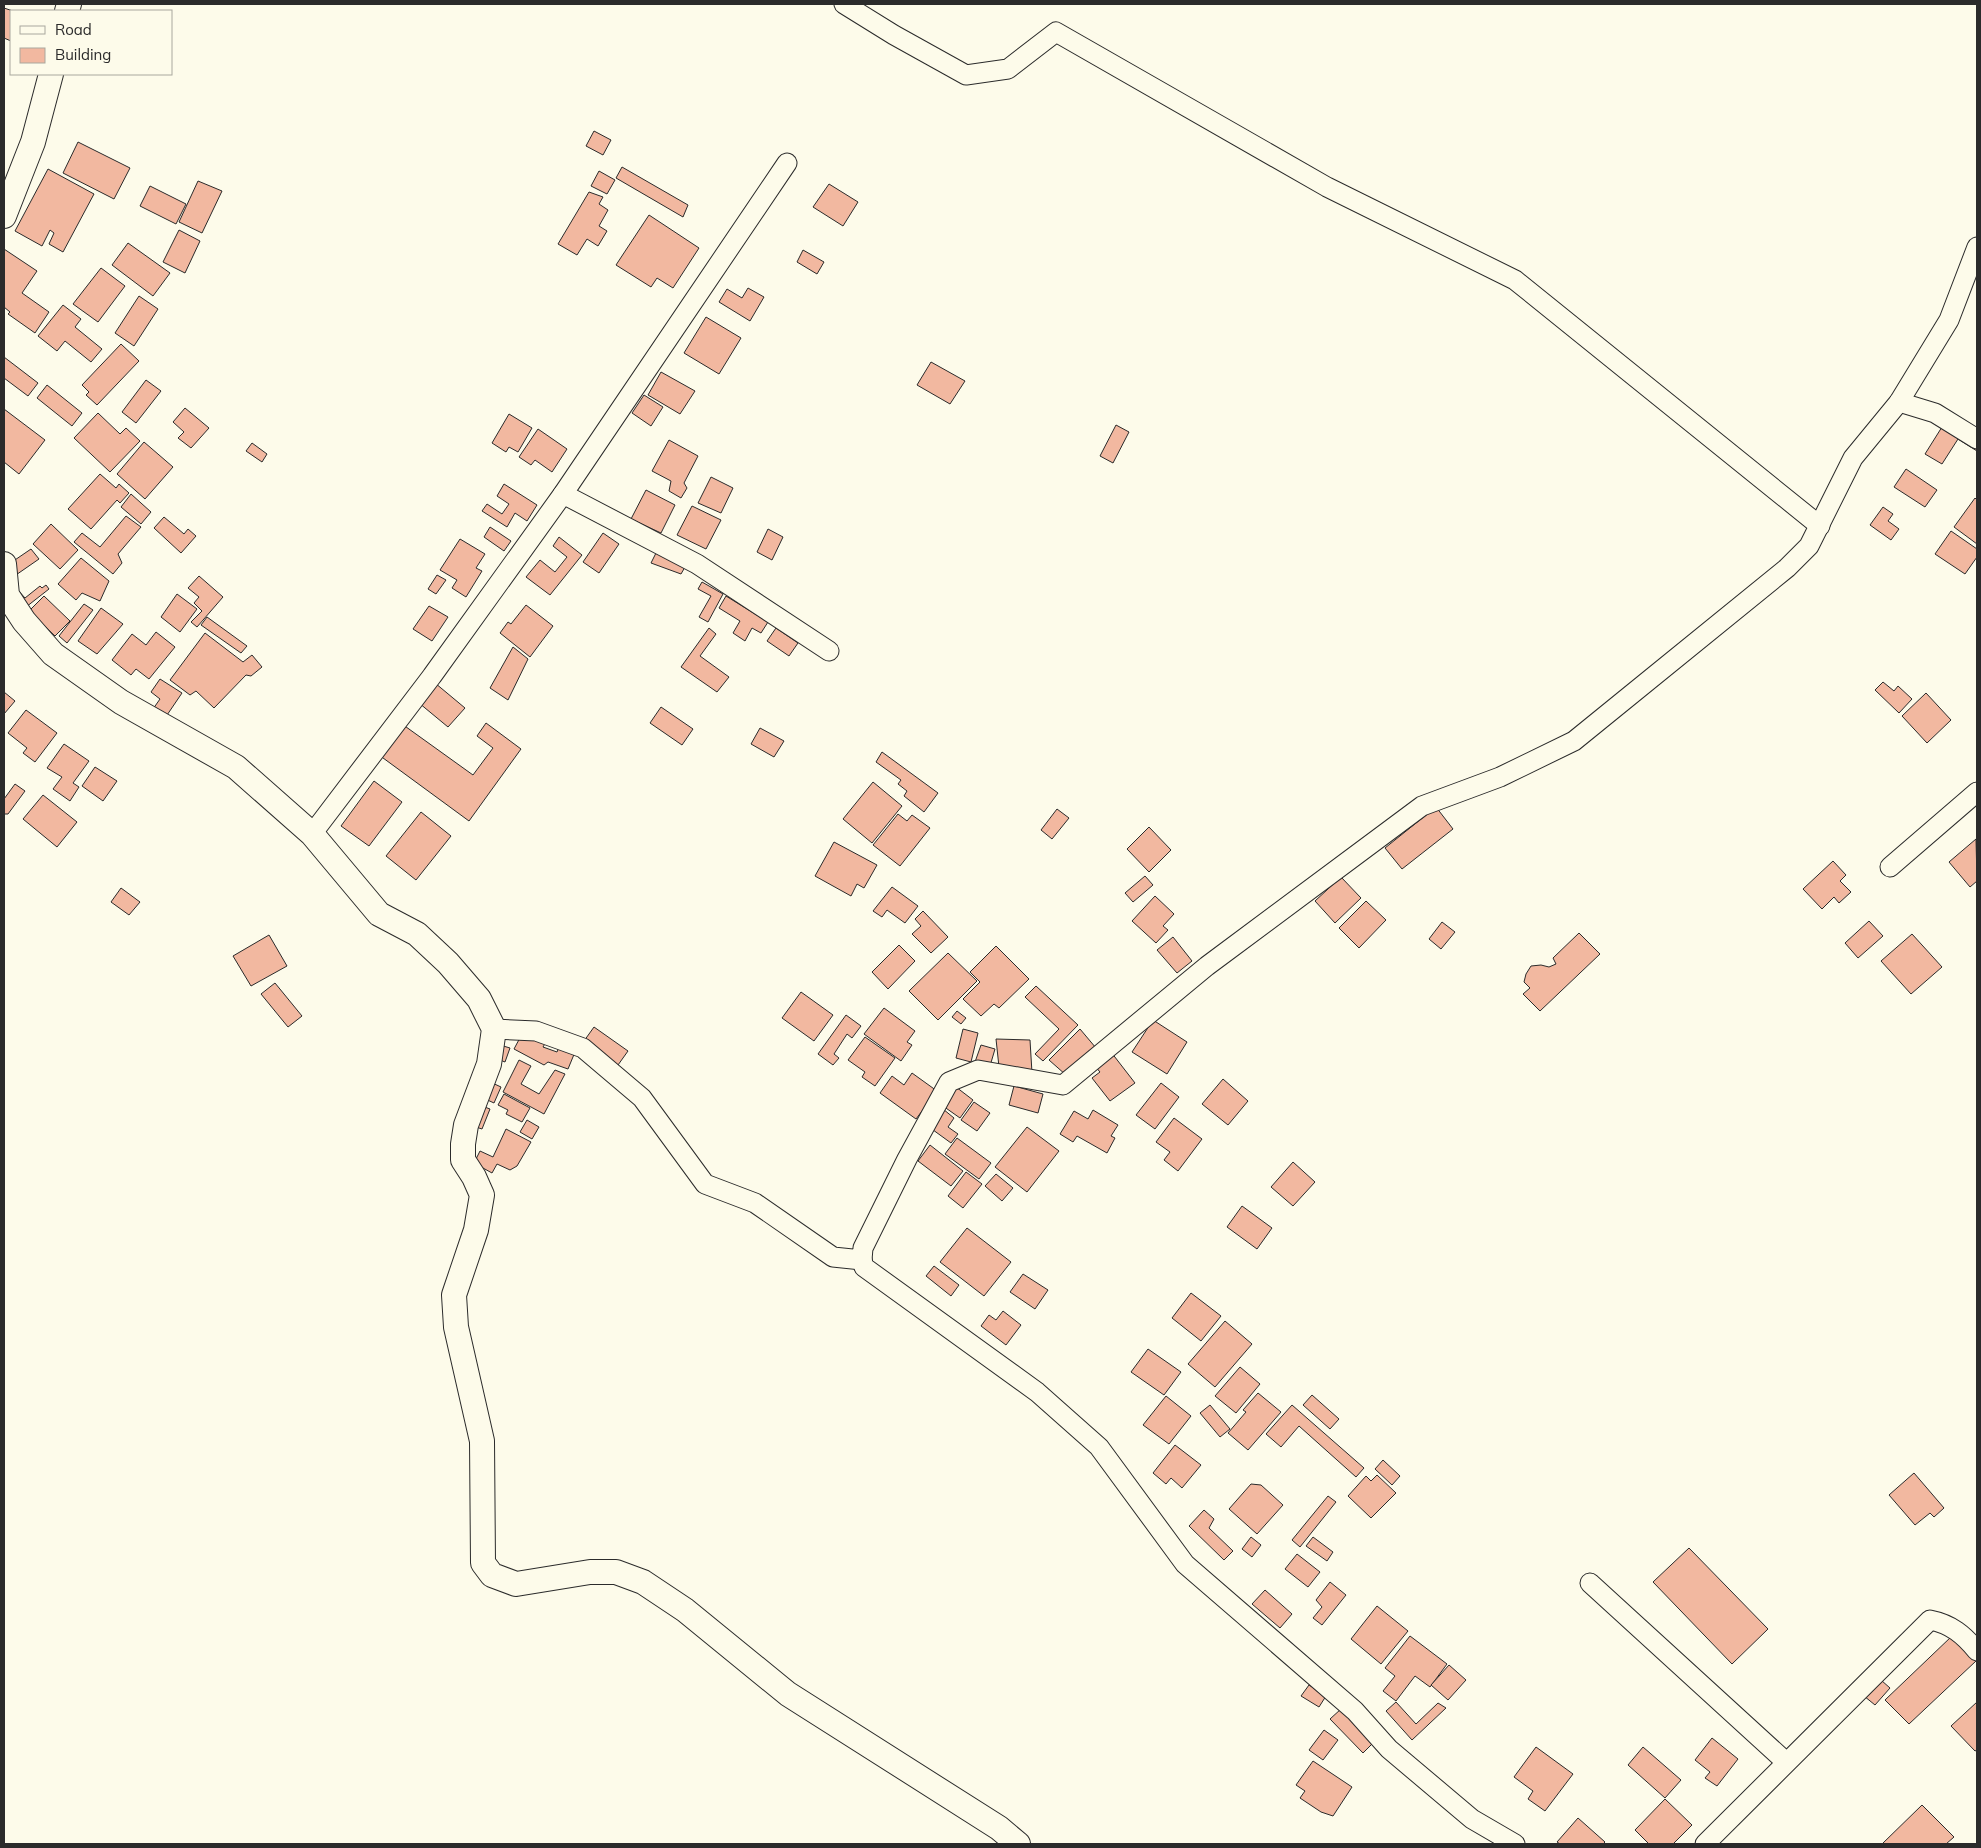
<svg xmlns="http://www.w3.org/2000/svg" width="1981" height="1848" font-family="Mulish,sans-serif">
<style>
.building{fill:#f2b8a0;stroke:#2b2b2b}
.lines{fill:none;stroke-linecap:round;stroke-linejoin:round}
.minor-casing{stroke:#2b2b2b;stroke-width:21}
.tertiary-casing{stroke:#2b2b2b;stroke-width:26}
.minor{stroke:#fdfbea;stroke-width:19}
.tertiary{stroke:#fdfbea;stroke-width:24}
</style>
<rect width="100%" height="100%" fill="#fdfbea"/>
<g class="building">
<polygon points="4,8 13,11 11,41 4,38"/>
<polygon points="594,131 611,140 603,155 586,146"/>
<polygon points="78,142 130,168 114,199 63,173"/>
<polygon points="622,167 688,205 683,217 616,178"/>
<polygon points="48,169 94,194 63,252 49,244 54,233 50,230 42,246 15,231"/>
<polygon points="599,171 615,180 607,194 591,186"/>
<polygon points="198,181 222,191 202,233 179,222"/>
<polygon points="829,184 858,202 843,226 813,207"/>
<polygon points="150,186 186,204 176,224 140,206"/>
<polygon points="589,192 603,197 599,204 608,210 599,226 607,231 598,246 587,239 577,255 558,244"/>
<polygon points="649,215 699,248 673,288 657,278 651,287 616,265"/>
<polygon points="179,230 200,241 185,273 163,262"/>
<polygon points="128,243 170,273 153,296 112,265"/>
<polygon points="4,249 37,271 22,293 49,312 35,333 8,314 10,312 4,307"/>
<polygon points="803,250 824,262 817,274 797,262"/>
<polygon points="101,268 125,286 98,322 73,304"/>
<polygon points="748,288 764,297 750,321 719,302 727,289 742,298"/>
<polygon points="139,296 158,309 134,346 115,333"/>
<polygon points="63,305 81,319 75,327 102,349 91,362 65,341 57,351 38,336"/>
<polygon points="706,317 741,338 719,374 684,353"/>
<polygon points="121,344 139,361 97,405 86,395 89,392 82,385"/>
<polygon points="4,357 38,383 28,396 4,378"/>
<polygon points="931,362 965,381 950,404 917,385"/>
<polygon points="661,372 695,391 680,414 648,395"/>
<polygon points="146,380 161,391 136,423 122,412"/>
<polygon points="47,385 82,413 72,426 37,398"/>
<polygon points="644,395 663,407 651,426 632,413"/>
<polygon points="185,408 209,428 191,448 178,438 184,432 173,422"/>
<polygon points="4,409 45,440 19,474 4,462"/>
<polygon points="98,413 120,434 126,428 140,441 110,472 74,438"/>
<polygon points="509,414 532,428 518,452 509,447 506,452 492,443"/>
<polygon points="1947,419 1977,438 1977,451 1958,439 1942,464 1925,454"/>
<polygon points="1116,425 1129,432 1113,463 1100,456"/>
<polygon points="538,429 567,449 552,472 535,460 531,465 519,457"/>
<polygon points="669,440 698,456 684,483 687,488 681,498 669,491 671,481 652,471"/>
<polygon points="144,442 173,467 145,499 117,474"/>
<polygon points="252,443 267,454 262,462 246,451"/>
<polygon points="1906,469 1937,490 1925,507 1894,487"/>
<polygon points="100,474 116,488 119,484 129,493 120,503 117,500 91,529 68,509"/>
<polygon points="711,477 733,488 721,513 698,503"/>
<polygon points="504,484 537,505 527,521 515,513 507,527 482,511 487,504 502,514 509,504 497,496"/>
<polygon points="646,490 675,505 661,533 631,519"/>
<polygon points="131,494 151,512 141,524 121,507"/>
<polygon points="1975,498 1977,500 1977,544 1954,527"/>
<polygon points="692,506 721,520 706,549 677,535"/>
<polygon points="1883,507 1893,514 1888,521 1899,529 1891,540 1870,525"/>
<polygon points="126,516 141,527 118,554 122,563 113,574 74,542 82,533 100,547"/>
<polygon points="164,517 184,534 188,529 196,536 181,553 154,528"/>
<polygon points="51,524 78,550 60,569 33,544"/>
<polygon points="490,527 511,541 504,551 484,537"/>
<polygon points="768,529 783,537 772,560 757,552"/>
<polygon points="1951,531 1977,549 1977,557 1965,574 1935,554"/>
<polygon points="603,533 619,544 599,573 583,562"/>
<polygon points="559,537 582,555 550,595 526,577 540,560 555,572 567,557 553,546"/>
<polygon points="460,539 485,554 476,568 482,571 466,597 452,588 457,580 440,570"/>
<polygon points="31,549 39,559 13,577 9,564"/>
<polygon points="656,553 685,567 681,574 651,563"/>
<polygon points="81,558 109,581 100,601 82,593 76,600 58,584"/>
<polygon points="437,575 446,580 436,594 428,589"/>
<polygon points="199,576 223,597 197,627 191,622 202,611 194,603 199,597 188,588"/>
<polygon points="702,582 723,594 708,622 699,617 711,596 698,589"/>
<polygon points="46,585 49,589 26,607 17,589 25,598 40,586 42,588"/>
<polygon points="177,594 197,609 180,632 161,617"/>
<polygon points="44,596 70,621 55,636 29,611"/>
<polygon points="726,596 768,622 761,633 752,628 745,641 733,633 740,621 719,608"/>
<polygon points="84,604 93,610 67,643 59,636"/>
<polygon points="526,605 553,626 530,657 500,633 508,622 511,624"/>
<polygon points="429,606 448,617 432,641 413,629"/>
<polygon points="101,608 123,624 97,654 78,641"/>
<polygon points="207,617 247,646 241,653 201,625"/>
<polygon points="709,628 716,634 700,656 729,677 717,692 681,667"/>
<polygon points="776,628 798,643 789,656 767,641"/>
<polygon points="156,632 175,647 149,679 136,669 131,675 112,660 132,634 146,645"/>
<polygon points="205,633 243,662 252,655 262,667 251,676 246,675 214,708 196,691 190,695 170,680"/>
<polygon points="513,647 528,659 508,700 490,688"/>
<polygon points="160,679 182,693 165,718 153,709 160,699 151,692"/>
<polygon points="1883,682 1894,691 1898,686 1912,699 1899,713 1875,690"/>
<polygon points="435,683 465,708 448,727 419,703"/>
<polygon points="4,692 15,701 4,714"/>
<polygon points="1926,693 1951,720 1927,743 1902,716"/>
<polygon points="661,707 693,729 682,745 650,723"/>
<polygon points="26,710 57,733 35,762 23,753 27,748 8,733"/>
<polygon points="486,723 521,749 469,821 379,755 402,724 473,775 493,748 477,736"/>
<polygon points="760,728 784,741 774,757 751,744"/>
<polygon points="64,744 89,761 73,783 79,787 70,801 53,789 62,777 47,768"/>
<polygon points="882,752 938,793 924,812 904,796 907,791 898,784 901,780 876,762"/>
<polygon points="95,767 117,781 103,801 82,786"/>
<polygon points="374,781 402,802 369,846 341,826"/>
<polygon points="873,782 902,806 872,843 843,819"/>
<polygon points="15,784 25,791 8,814 4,814 4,799"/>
<polygon points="43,795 77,822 57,847 23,819"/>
<polygon points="1436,807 1453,829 1402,869 1385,848"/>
<polygon points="1057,809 1069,818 1052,839 1041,830"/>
<polygon points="421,812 451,836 416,880 386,856"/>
<polygon points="898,814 907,821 912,815 930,828 900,866 873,845"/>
<polygon points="1149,827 1171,850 1149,872 1127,849"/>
<polygon points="1976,839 1977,881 1970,887 1949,862"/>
<polygon points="834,842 877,865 864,888 857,884 851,896 815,876"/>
<polygon points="1833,861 1846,875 1840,881 1851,892 1839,903 1834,897 1822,909 1803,889"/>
<polygon points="1145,876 1153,885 1133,902 1125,893"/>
<polygon points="1341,877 1361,898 1335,923 1315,901"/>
<polygon points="892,887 918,906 905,923 887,910 882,917 873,911"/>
<polygon points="121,888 140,902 129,915 111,902"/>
<polygon points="1155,896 1174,914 1163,926 1168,930 1156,943 1132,921"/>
<polygon points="1366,901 1386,920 1359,948 1339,928"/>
<polygon points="923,911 948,937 931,953 912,934 921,926 915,919"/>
<polygon points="1869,921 1883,936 1858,958 1845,943"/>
<polygon points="1442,922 1455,932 1441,949 1429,939"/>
<polygon points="1579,933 1600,954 1540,1011 1523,994 1530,988 1524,982 1526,974 1531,966 1541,965 1549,967 1556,964 1553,958"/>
<polygon points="1912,934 1942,967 1911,994 1881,961"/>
<polygon points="269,935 287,966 251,986 233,956"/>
<polygon points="1173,937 1192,961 1177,973 1157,950"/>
<polygon points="899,945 915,961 888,989 872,972"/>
<polygon points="996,946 1029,979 999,1008 994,1004 981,1016 963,999 980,982 970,972"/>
<polygon points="948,953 977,981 938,1020 909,991"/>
<polygon points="275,983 302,1016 288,1027 261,994"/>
<polygon points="1036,986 1078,1025 1043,1061 1035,1054 1059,1029 1025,997"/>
<polygon points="801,992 833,1015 814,1041 782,1018"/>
<polygon points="884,1008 915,1031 907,1042 912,1045 901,1061 864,1034"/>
<polygon points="957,1011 966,1018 961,1024 952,1017"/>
<polygon points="846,1015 861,1026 852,1038 847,1034 834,1054 839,1058 833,1065 818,1054"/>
<polygon points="1153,1020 1187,1042 1167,1074 1132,1052"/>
<polygon points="594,1027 628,1051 618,1065 584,1041"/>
<polygon points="963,1029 978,1033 971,1062 956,1058"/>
<polygon points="1080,1029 1096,1048 1066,1075 1049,1060"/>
<polygon points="522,1034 546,1042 543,1047 557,1052 559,1047 575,1052 568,1069 548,1062 544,1065 514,1049"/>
<polygon points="865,1037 895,1058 875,1086 862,1077 865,1072 848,1060"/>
<polygon points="996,1039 1030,1040 1032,1073 999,1067"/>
<polygon points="500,1045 510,1048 505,1062 495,1058"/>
<polygon points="981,1045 995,1049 990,1066 975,1062"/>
<polygon points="1111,1052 1135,1083 1110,1101 1092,1078 1100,1072 1094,1065"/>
<polygon points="519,1060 531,1066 521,1084 539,1094 555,1070 565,1074 544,1114 503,1092"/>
<polygon points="912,1073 937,1091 916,1119 880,1093 892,1076 904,1085"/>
<polygon points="1223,1079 1248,1101 1228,1125 1202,1104"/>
<polygon points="488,1081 501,1087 494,1103 481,1097"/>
<polygon points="1161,1083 1179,1097 1155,1129 1136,1115"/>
<polygon points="1014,1086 1043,1094 1038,1113 1009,1105"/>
<polygon points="956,1087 973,1100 960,1118 943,1106"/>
<polygon points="504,1094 530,1108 522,1122 506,1114 508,1110 498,1105"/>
<polygon points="974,1102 990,1113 977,1131 961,1120"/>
<polygon points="482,1106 490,1109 482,1129 473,1126"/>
<polygon points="943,1109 954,1118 948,1127 958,1134 951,1143 929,1127"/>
<polygon points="1093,1110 1118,1125 1111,1136 1115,1138 1107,1153 1077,1136 1073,1142 1060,1134 1074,1111 1088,1119"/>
<polygon points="1174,1118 1202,1139 1178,1171 1164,1160 1170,1152 1156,1142"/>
<polygon points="527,1120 539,1127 532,1139 520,1132"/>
<polygon points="1027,1127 1059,1151 1027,1192 995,1167"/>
<polygon points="506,1129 531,1142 517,1166 510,1170 497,1164 492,1173 474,1163 480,1151 493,1157"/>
<polygon points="957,1138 991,1163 979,1179 945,1154"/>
<polygon points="930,1145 963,1171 951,1186 918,1161"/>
<polygon points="1293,1162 1315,1182 1293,1206 1271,1187"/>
<polygon points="966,1172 982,1184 963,1208 948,1196"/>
<polygon points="996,1174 1013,1188 1002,1201 985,1186"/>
<polygon points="1242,1206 1272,1228 1257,1249 1227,1227"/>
<polygon points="967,1228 1011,1262 984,1296 940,1262"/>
<polygon points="934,1266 959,1285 951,1296 926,1276"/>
<polygon points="1023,1274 1048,1290 1035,1309 1010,1292"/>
<polygon points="1191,1293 1221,1316 1201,1341 1172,1318"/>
<polygon points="1003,1311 1021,1325 1006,1345 981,1326 989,1315 996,1320"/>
<polygon points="1225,1321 1252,1344 1215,1387 1188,1364"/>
<polygon points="1148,1349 1181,1372 1164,1395 1131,1372"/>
<polygon points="1240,1367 1260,1384 1236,1413 1215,1396"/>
<polygon points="1258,1393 1281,1412 1248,1450 1228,1433 1246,1412 1243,1410"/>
<polygon points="1312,1395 1339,1419 1330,1429 1303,1405"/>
<polygon points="1166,1396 1191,1416 1169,1444 1143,1425"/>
<polygon points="1210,1405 1230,1429 1220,1437 1200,1413"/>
<polygon points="1292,1405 1364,1468 1356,1477 1299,1426 1281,1447 1266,1434"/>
<polygon points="1175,1445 1201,1465 1182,1488 1171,1478 1166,1484 1153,1473"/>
<polygon points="1383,1460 1400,1476 1392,1485 1375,1469"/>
<polygon points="1914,1473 1944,1508 1934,1517 1930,1513 1915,1525 1889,1495"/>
<polygon points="1377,1475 1396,1493 1371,1518 1348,1496 1366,1476 1371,1481"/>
<polygon points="1251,1484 1261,1485 1283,1505 1257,1534 1229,1509"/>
<polygon points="1328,1496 1336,1502 1300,1547 1292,1540"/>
<polygon points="1204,1510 1214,1519 1209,1528 1233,1551 1224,1560 1189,1526"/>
<polygon points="1251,1537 1261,1545 1252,1557 1242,1549"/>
<polygon points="1313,1537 1333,1552 1327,1561 1306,1546"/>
<polygon points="1689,1548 1768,1629 1732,1664 1653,1582"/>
<polygon points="1297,1554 1320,1572 1308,1587 1285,1569"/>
<polygon points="1330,1582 1346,1595 1322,1625 1313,1618 1322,1607 1316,1600"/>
<polygon points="1265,1590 1292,1614 1280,1628 1252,1604"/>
<polygon points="1377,1606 1408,1631 1381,1664 1351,1639"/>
<polygon points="1410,1636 1447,1664 1430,1687 1415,1676 1396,1701 1383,1691 1395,1676 1385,1668"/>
<polygon points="1952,1636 1976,1661 1909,1724 1885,1700"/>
<polygon points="1449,1665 1466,1680 1448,1700 1431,1685"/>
<polygon points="1873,1673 1890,1688 1875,1705 1864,1696"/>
<polygon points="1309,1685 1326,1696 1319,1707 1301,1696"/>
<polygon points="1396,1702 1416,1724 1438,1703 1446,1708 1412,1740 1386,1711"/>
<polygon points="1977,1702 1977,1750 1975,1751 1951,1726"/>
<polygon points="1341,1709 1374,1742 1363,1753 1330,1719"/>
<polygon points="1324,1730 1338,1740 1323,1760 1309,1750"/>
<polygon points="1712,1738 1738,1759 1717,1786 1705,1778 1710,1772 1695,1760"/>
<polygon points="1536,1747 1573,1774 1545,1811 1528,1799 1533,1791 1514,1777"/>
<polygon points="1643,1747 1681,1780 1665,1798 1628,1765"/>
<polygon points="1313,1761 1352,1787 1333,1816 1321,1812 1300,1798 1305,1791 1296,1785"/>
<polygon points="1665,1799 1692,1825 1673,1844 1649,1844 1635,1830"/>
<polygon points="1922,1805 1954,1837 1946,1844 1882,1844"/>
<polygon points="1578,1818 1605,1842 1603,1844 1560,1844 1557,1842"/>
</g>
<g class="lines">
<g class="minor-casing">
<g id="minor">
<polyline points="844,4 894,35 966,75 1008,69 1056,32 1327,187 1515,280 1820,526"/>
<polyline points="1899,402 1935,413 1977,439"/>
<polyline points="563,494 697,564 829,651"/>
<polyline points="312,834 432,676 563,494 787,163"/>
<polyline points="1890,867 1977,792"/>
<polyline points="494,1029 536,1031 583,1048 642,1098 705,1184 755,1203 833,1257 862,1260 863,1248 907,1159 949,1082 978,1070 1063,1085 1207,966 1422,806 1500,777 1574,741 1787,568 1809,546 1853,458 1899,402 1949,320 1977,247"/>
<polyline points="862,1260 864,1267 1037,1392 1099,1447 1185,1564 1355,1711 1389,1749 1472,1819 1515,1844"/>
<polyline points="1590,1583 1786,1762"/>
<path d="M1705,1844L1930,1620C1951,1624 1964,1635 1977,1651"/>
</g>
</g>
<g class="tertiary-casing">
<g id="tertiary">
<polyline points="67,11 69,4"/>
<polyline points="4,216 33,142 51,74"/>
<polyline points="4,564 7,595 24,621 53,654 121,702 236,767 312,834 379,914 417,934 448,963 479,999 494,1029 489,1064 466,1125 463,1144 463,1160 474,1177 482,1195 476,1230 454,1295 456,1327 482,1441 483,1563 492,1575 516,1584 590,1572 616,1572 643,1582 685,1610 788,1694 999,1828 1018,1844"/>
</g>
</g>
<use href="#minor" class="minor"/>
<use href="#tertiary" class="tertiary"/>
</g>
<rect width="1981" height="1848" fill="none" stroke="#2b2b2b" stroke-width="10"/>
<rect x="10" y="10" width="162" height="65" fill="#fdfbea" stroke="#a9a89e"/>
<rect x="20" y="26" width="25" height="8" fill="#fdfbea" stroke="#a9a89e"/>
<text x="55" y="35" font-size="15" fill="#2b2b2b">Road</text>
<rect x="20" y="48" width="25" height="15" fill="#f2b8a0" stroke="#a9a89e"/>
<text x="55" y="60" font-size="15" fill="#2b2b2b">Building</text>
</svg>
